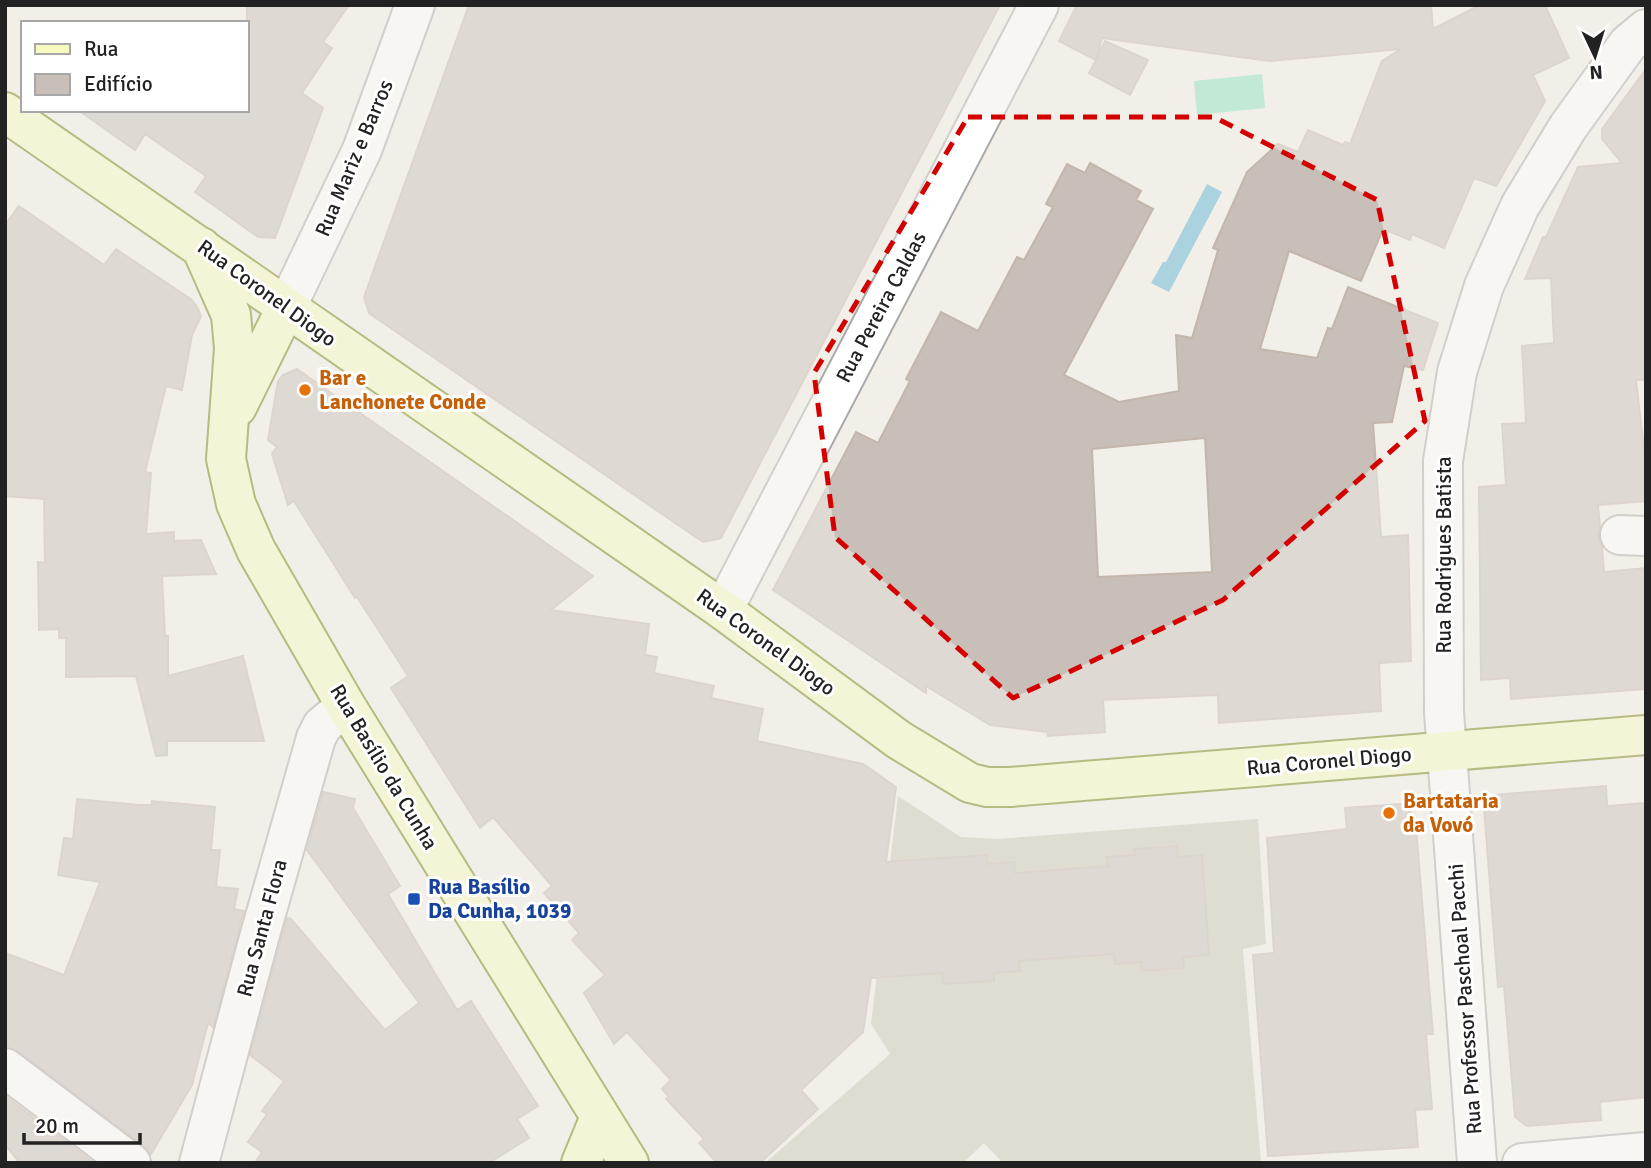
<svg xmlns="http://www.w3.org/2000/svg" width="1651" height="1168" font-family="Signika,sans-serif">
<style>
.construction{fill:#c7c7b4}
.pitch{fill:#88e0be}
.water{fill:#aad3df}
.building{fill:#c7bfb8;stroke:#c4b6ab;stroke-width:2;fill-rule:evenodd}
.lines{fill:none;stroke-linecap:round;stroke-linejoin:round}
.street-casing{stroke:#a9a9a9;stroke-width:42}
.secondary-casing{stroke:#707d05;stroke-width:42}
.street{stroke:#fff;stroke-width:38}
.secondary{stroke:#f7fabf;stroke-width:38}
.marked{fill:none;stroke:#d40000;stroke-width:5;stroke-dasharray:14 9;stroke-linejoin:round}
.food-dot{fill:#e8710a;stroke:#fff;stroke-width:2.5}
.transit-dot{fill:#1a4fb4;stroke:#fff;stroke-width:2.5}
.labels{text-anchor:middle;stroke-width:6;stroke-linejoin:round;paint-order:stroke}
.street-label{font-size:21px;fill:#222;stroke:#fff}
.food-label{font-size:21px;font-weight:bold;fill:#c56008;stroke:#fff;text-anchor:start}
.transit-label{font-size:21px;font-weight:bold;fill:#164399;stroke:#fff;text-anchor:start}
</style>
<rect width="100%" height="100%" fill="#f2efe9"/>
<polygon class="construction" points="898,796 961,837 997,839 1258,819 1266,944 1243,949 1261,1163 1003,1163 984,1143 963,1163 765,1163 890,1054 871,1024"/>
<polygon class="pitch" points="1262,74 1265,108 1197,115 1194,81"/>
<polygon class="water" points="1207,184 1222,192 1169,292 1151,283 1163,262 1166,262"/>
<g class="building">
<polygon points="247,5 349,5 323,42 332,48 302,93 323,108 275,238 258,237 195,192 206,176 145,134 135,150 78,110 247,110"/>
<polygon points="469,5 1000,5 721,538 703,542 369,313 364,297"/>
<path d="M1077,5H1431L1433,29L1480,5H1545L1569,58L1533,75L1545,101L1496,186L1474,178L1444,248L1412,234L1410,240L1383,229L1361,281L1289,251L1260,349L1317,358L1328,328L1332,329L1348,287L1438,323L1423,370L1404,366L1392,422L1373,423L1381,537L1408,535L1411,661L1379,663L1381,711L1219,723L1218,695L1103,700L1105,732L1048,736L1047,732L990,725L926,686V693L773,590L856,432L878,443L910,381L906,379L941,312L978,331L1017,257L1024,260L1053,207L1046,204L1067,164L1085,173L1090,163L1141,191L1136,200L1153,209L1064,375L1119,402L1179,391L1176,335L1192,338L1218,250L1213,248L1247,172L1278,144L1298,152L1308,130L1343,145L1345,142L1350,144L1382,61L1401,49L1269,61L1102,38L1096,60L1105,41L1148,60L1130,95L1089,73L1096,60L1059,41ZM1205,438L1212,572L1098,577L1092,449Z"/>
<polygon points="1646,69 1646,380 1636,380 1646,466 1646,501 1598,505 1600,527 1598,535 1602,547 1604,572 1646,568 1646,689 1511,699 1510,678 1481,680 1479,487 1506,485 1502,424 1526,423 1522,346 1554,343 1551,278 1525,279 1543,237 1546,237 1578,167 1622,163 1602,139 1602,129"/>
<polygon points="19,206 104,265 116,249 192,300 197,307 201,316 192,335 182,390 166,386 145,472 151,473 146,534 174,532 174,541 201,540 216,574 162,576 165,636 168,636 168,676 243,656 264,741 167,741 167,755 156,756 136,676 66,677 66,638 59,638 59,629 39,630 38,562 45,563 44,499 5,496 5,225"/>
<polygon points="297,369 593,576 551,610 649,624 645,655 657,657 654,673 714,686 711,698 763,709 757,741 863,764 896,787 886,862 987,855 987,864 1014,862 1015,873 1108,866 1107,857 1135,855 1134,849 1177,846 1178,857 1202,855 1209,955 1183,957 1184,968 1142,971 1141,962 1115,964 1114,954 1019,961 1020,971 994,973 994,981 943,984 942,973 871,978 863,1032 801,1090 818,1109 760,1163 717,1163 699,1143 704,1139 666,1099 669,1097 662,1089 671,1080 627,1032 614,1044 584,993 605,975 572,940 579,933 544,893 552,886 493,817 480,828 391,688 408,676 357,597 355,598 294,501 288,505 272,454 277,447 268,440 278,381 283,375"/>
<polygon points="1606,786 1607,806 1646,803 1646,1097 1600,1102 1601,1120 1527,1126 1515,1117 1504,986 1498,987 1484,808 1493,795"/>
<polygon points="323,792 355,799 353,808 400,886 388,894 424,955 457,1010 471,1001 538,1106 517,1119 529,1138 489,1163 255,1163 262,1152 248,1142 267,1114 262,1111 284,1081 250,1055 287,918 291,919 385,1030 419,1003 307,850"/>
<polygon points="77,799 138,805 152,805 152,801 215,807 211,850 220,850 216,887 238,889 234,909 244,911 213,1027 208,1023 192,1085 151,1154 144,1146 18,1051 5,1047 5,953 64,975 100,882 58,875 64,838 73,839"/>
<polygon points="1401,804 1415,816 1433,1034 1426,1034 1432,1109 1415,1110 1418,1147 1268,1156 1253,955 1274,953 1267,838 1347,829 1345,808"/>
<polygon points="5,1096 94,1163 20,1163 5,1145"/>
</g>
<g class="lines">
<g class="street-casing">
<g id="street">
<polyline points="286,308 362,150 415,5"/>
<polyline points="1620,535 1646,536"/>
<polyline points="723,610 1039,5"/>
<polyline points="5,1068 131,1163"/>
<polyline points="199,1163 259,938 316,738 322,726 346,706"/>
<polyline points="1477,1163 1444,712 1443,461 1457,372 1484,286 1520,206 1568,127 1628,44 1646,29"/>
<polyline points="1522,1163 1646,1152"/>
</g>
</g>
<g class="secondary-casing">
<g id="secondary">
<polyline points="5,112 723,610 899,740 970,783 987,787 1010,787 1646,735"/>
<polyline points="201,247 231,315 234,348 226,459 236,504 256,550 346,706 629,1163"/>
<polyline points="237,407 286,308"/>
<polyline points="581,1163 600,1117"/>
</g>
</g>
<use href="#street" class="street"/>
<use href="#secondary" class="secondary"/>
</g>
<path d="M0 0H1651V1168H0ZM968,117H1214L1377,200L1425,421L1223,600L1013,698L835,537L814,373Z" fill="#f2efe9" fill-opacity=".55" fill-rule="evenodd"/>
<path class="marked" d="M968,117H1214L1377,200L1425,421L1223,600L1013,698L835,537L814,373Z"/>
<g class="food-dot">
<circle cx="305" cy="390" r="7"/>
<circle cx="1389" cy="813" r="7"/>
</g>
<rect class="transit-dot" x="407" y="892" width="14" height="14" rx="3.5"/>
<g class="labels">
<g class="street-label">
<text transform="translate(354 158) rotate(-67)" y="7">Rua Mariz e Barros</text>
<text transform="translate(267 293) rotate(36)" y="7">Rua Coronel Diogo</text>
<text transform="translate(881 307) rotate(-62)" y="7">Rua Pereira Caldas</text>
<text transform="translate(1444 555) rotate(-90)" y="7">Rua Rodrigues Batista</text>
<text transform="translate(766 642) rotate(36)" y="7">Rua Coronel Diogo</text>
<text transform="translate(1329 761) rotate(-5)" y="7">Rua Coronel Diogo</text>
<text transform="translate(384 767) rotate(59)" y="7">Rua Basílio da Cunha</text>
<text transform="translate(262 928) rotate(-75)" y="7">Rua Santa Flora</text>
<text transform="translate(1465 999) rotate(-94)" y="7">Rua Professor Paschoal Pacchi</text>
</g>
<g class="food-label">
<text x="319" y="385">Bar e<tspan x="319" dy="24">Lanchonete Conde</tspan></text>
<text x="1403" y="808">Bartataria<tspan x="1403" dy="24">da Vovó</tspan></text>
</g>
<g class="transit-label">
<text x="428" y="894">Rua Basílio<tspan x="428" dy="24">Da Cunha, 1039</tspan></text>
</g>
</g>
<rect width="1651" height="1168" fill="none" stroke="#222222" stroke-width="14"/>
<rect x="21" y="21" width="228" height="91" fill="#ffffff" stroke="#a7a7a7" stroke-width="2"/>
<rect x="35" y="44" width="35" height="10" fill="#f7fabf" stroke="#a7a7a7" stroke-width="2"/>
<text x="84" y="56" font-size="21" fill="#222222">Rua</text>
<rect x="35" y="74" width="35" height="21" fill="#c7bfb8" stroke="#a7a7a7" stroke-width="2"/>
<text x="84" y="91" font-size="21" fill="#222222">Edifício</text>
<g transform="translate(1595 56) rotate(176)" stroke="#ffffff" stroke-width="5" paint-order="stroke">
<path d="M0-5L12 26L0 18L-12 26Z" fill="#222222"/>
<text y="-10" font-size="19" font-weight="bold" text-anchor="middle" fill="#222222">N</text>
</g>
<path d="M24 1133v10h116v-10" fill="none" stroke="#222222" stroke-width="3.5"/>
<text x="35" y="1133" font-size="21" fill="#222222" stroke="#ffffff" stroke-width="5" paint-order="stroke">20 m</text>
</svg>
